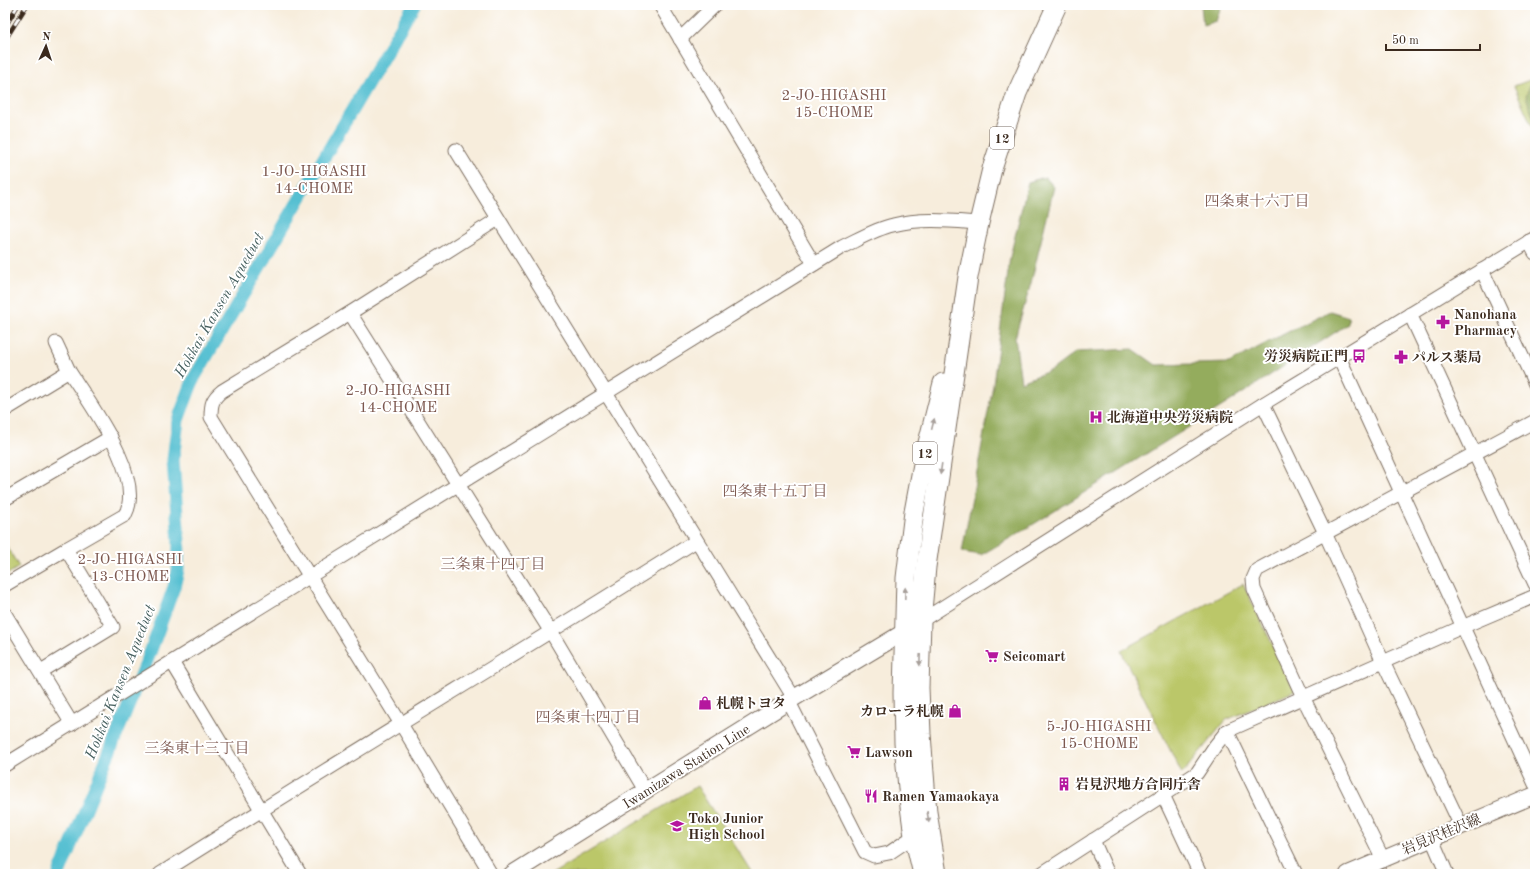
<svg xmlns="http://www.w3.org/2000/svg" width="1540" height="879" font-family="'Old Standard TT','Noto Serif JP',serif">
<style>
.green{fill:#bbc769;stroke:#7b7844}
.forest{fill:#94ac5d;stroke:#686b3e}
.lines{fill:none;stroke-linecap:round;stroke-linejoin:round}
.canal{stroke:#55bfd1;stroke-width:13}
.minor-casing{stroke:#7d6e60;stroke-width:15}
.major-casing{stroke:#7d6e60;stroke-width:18}
.highway-casing{stroke:#7d6e60;stroke-width:21}
.minor{stroke:#fff;stroke-width:13}
.major{stroke:#fff;stroke-width:16}
.highway{stroke:#fff;stroke-width:19}
.rail-casing{stroke:#3b2a1e;stroke-width:4.5}
.rail{stroke:#fff;stroke-width:3;stroke-dasharray:9;stroke-linecap:butt}
.oneway{fill:#a79f9a}
.labels{text-anchor:middle;stroke-width:4;stroke-linejoin:round;paint-order:stroke}
.shield{fill:#fff;stroke:#766a62;stroke-width:1}
.shield-label{font-size:13px;font-weight:bold;fill:#3b2a1e}
.poi-label{font-size:14px;font-weight:bold;fill:#3b2a1e;stroke:#fff;text-anchor:start}
.street-label{font-size:14px;fill:#3b2a1e;stroke:#fff}
.neighbourhood-label{font-size:15px;fill:#7c574e;stroke:#fff}
.water-label{font-size:15px;font-style:italic;fill:#445e5d;stroke:#fff}
</style>
<rect width="100%" height="100%" fill="#fff"/>
<filter id="ink" filterUnits="userSpaceOnUse"><feTurbulence type="fractalNoise" baseFrequency=".025" numOctaves="2"/><feDisplacementMap in="SourceGraphic" scale="8" xChannelSelector="R" yChannelSelector="G"/><feConvolveMatrix kernelMatrix="1 2 1 2 8 2 1 2 1" color-interpolation-filters="sRGB"/></filter>
<filter id="wash" filterUnits="userSpaceOnUse"><feTurbulence type="fractalNoise" baseFrequency=".012" numOctaves="4" result="noise"/><feDisplacementMap in="SourceGraphic" scale="16" xChannelSelector="R" yChannelSelector="G"/><feGaussianBlur stdDeviation="0.9" result="paint"/><feColorMatrix in="noise" values="0 0 0 0 0 0 0 0 0 0 0 0 0 0 0 0 0 1.4 0 .05"/><feComposite in="paint" operator="in"/></filter>
<g filter="url(#wash)">
<rect width="100%" height="100%" fill="#f7eddc"/>
<g class="green">
<polygon points="1535,78 1535,133 1514,86"/>
<polygon points="5,543 19,567 5,576"/>
<polygon points="1243,584 1295,691 1226,720 1182,774 1121,651"/>
<polygon points="697,786 753,874 552,874"/>
</g>
<g class="forest">
<polygon points="1201,5 1222,5 1216,21 1203,25"/>
<polygon points="1535,84 1535,123 1526,96 1530,85"/>
<polygon points="1045,177 1054,187 1031,283 1015,338 1021,382 1052,370 1076,352 1133,349 1156,365 1229,363 1276,338 1330,311 1349,317 1348,324 1234,399 1029,527 981,555 962,552 993,385 1010,257 1028,182"/>
</g>
<g class="lines">
<polyline class="canal" points="59,874 147,661 174,587 178,570 179,542 173,460 178,420 194,378 414,5"/>
</g>
</g>
<g filter="url(#ink)">
<g class="lines">
<g class="minor-casing">
<g id="minor">
<polyline points="660,5 814,264"/>
<polyline points="680,39 715,5"/>
<polyline points="456,150 794,698"/>
<polyline points="1529,241 1535,253"/>
<polyline points="1482,270 1535,384"/>
<polyline points="350,313 551,632 646,792"/>
<polyline points="1410,314 1535,584"/>
<polyline points="56,343 69,371"/>
<polyline points="1339,357 1535,784"/>
<polyline points="1263,404 1325,533 1383,662 1461,826"/>
<path d="M5,410L69,371C89,403 146,477 125,515L66,549L113,627L41,671"/>
<polyline points="5,499 111,437"/>
<polyline points="5,585 66,549"/>
<polyline points="5,614 72,724"/>
<polyline points="921,621 1263,404 1535,238"/>
<polyline points="172,662 300,874"/>
<polyline points="789,702 865,852 874,856 889,853 914,836"/>
<polyline points="1227,731 1296,874"/>
<path d="M5,765L842,247C859,239 875,229 893,225C921,218 950,221 979,223"/>
<polyline points="1163,795 1200,874"/>
<polyline points="1432,839 1447,874"/>
<polyline points="1093,840 1108,874"/>
<polyline points="1383,859 1303,697 1254,589 1253,579 1257,570 1535,421"/>
<path d="M160,874C338,761 518,653 696,541"/>
<path d="M491,874L401,724L211,417C211,404 212,399 222,391L350,313L498,219"/>
<polyline points="1041,874 1197,773 1215,746 1227,731 1462,627 1535,596"/>
</g>
</g>
<g class="major-casing">
<g id="major">
<polyline points="512,874 794,698 914,626"/>
<polyline points="1348,874 1535,795"/>
</g>
</g>
<g class="highway-casing">
<g id="highway">
<polyline points="923,874 914,836 909,799 904,743 903,693 906,578 914,512 924,459 943,383"/>
<polyline points="937,874 927,812 921,734 919,688 921,621 926,567 968,277 979,223 992,169 1017,93 1057,5"/>
</g>
</g>
<use href="#minor" class="minor"/>
<use href="#major" class="major"/>
<use href="#highway" class="highway"/>
<g class="rail-casing">
<g id="rail">
<polyline points="5,27 18,5"/>
<polyline points="5,40 27,5"/>
</g>
</g>
<use href="#rail" class="rail"/>
</g>
<defs><path id="oneway-solid" d="M-6-.8H1V-3.2L6.5 0L1 3.2V.8H-6Z"/></defs>
<g class="oneway">
<use href="#oneway-solid" transform="translate(933 424) rotate(-76)"/>
<use href="#oneway-solid" transform="translate(941 469) rotate(98)"/>
<use href="#oneway-solid" transform="translate(905 593) rotate(-88)"/>
<use href="#oneway-solid" transform="translate(920 660) rotate(92)"/>
<use href="#oneway-solid" transform="translate(928 817) rotate(81)"/>
</g>
</g>
<defs>
<g id="pharmacy-bare" transform="scale(1.08)"><path d="M-2-6h4v4h4v4h-4v4h-4v-4h-4v-4h4Z" fill="#b5179e" stroke="#fff" stroke-width="2.5" paint-order="stroke"/></g>
<g id="bus-bare" transform="scale(1.08)"><path d="M-5-6H5V4H4V6H2V4H-2V6H-4V4H-5ZM-3.5-4V0h7V-4ZM-3.5 1.2v1.5H-2V1.2ZM2 1.2v1.5H3.5V1.2Z" fill="#b5179e" stroke="#fff" stroke-width="2.5" paint-order="stroke"/></g>
<g id="hospital-bare" transform="scale(1.08)"><path d="M-5-5h3v3.5h4V-5h3V5h-3V1.5h-4V5h-3Z" fill="#b5179e" stroke="#fff" stroke-width="2.5" paint-order="stroke"/></g>
<g id="supermarket-bare" transform="scale(1.08)"><path d="M-6-5.5h2.5l.6 2H6L4.5 2H-2.5L-4.4-4H-6ZM-1.5 3.2a1.3 1.3 0 1 0 .1 0ZM3 3.2a1.3 1.3 0 1 0 .1 0Z" fill="#b5179e" stroke="#fff" stroke-width="2.5" paint-order="stroke"/></g>
<g id="shop-bare" transform="scale(1.08)"><path d="M-5-2.5h2.3a2.7 3.5 0 0 1 5.4 0H5L5.5 6h-11ZM-1.5-2.5h3a1.5 2.3 0 0 0-3 0Z" fill="#b5179e" stroke="#fff" stroke-width="2.5" paint-order="stroke"/></g>
<g id="building-bare" transform="scale(1.08)"><path d="M-4-6H4V6H1V3H-1V6H-4ZM-2.5-4.3h1.7v1.8h-1.7ZM.8-4.3h1.7v1.8H.8ZM-2.5-1h1.7V.8h-1.7ZM.8-1h1.7V.8H.8Z" fill="#b5179e" stroke="#fff" stroke-width="2.5" paint-order="stroke"/></g>
<g id="restaurant-bare" transform="scale(1.08)"><path d="M-5-6h1v4h1v-4h1v4h1v-4h1v5L-1.5 .5V6h-2V.5L-5-1ZM5-6V6H3V1.5H1.5Q1.5-4 5-6Z" fill="#b5179e" stroke="#fff" stroke-width="2.5" paint-order="stroke"/></g>
<g id="school-bare" transform="scale(1.08)"><path d="M0-5L7-2L0 1L-7-2ZM-4 1L0 2.5L4 1V4Q0 6-4 4Z" fill="#b5179e" stroke="#fff" stroke-width="2.5" paint-order="stroke"/></g>
</defs>
<g fill-rule="evenodd">
<use href="#pharmacy-bare" x="1443" y="322"/>
<use href="#bus-bare" x="1359" y="356"/>
<use href="#pharmacy-bare" x="1401" y="357"/>
<use href="#hospital-bare" x="1096" y="417"/>
<use href="#supermarket-bare" x="992" y="656"/>
<use href="#shop-bare" x="705" y="703"/>
<use href="#shop-bare" x="955" y="711"/>
<use href="#supermarket-bare" x="854" y="752"/>
<use href="#building-bare" x="1064" y="784"/>
<use href="#restaurant-bare" x="871" y="796"/>
<use href="#school-bare" x="677" y="826"/>
</g>
<g class="labels">
<g class="shield">
<rect x="990" y="127" width="24" height="22" rx="3"/>
<rect x="913" y="442" width="24" height="22" rx="3"/>
</g>
<g class="shield-label">
<text x="1002" y="143">12</text>
<text x="925" y="458">12</text>
</g>
<g class="poi-label">
<text x="1454" y="319">Nanohana<tspan x="1454" dy="16">Pharmacy</tspan></text>
<text x="1348" y="361" text-anchor="end">労災病院正門</text>
<text x="1412" y="362">パルス薬局</text>
<text x="1107" y="422">北海道中央労災病院</text>
<text x="1003" y="661">Seicomart</text>
<text x="716" y="708">札幌トヨタ</text>
<text x="944" y="716" text-anchor="end">カローラ札幌</text>
<text x="865" y="757">Lawson</text>
<text x="1075" y="789">岩見沢地方合同庁舎</text>
<text x="882" y="801">Ramen Yamaokaya</text>
<text x="688" y="823">Toko Junior<tspan x="688" dy="16">High School</tspan></text>
</g>
<g class="street-label">
<text transform="translate(686 766) rotate(-32)" y="5">Iwamizawa Station Line</text>
<text transform="translate(1441 834) rotate(-23)" y="5">岩見沢桂沢線</text>
</g>
<g class="neighbourhood-label">
<text x="834" y="100">2-JO-HIGASHI<tspan x="834" dy="17">15-CHOME</tspan></text>
<text x="314" y="176">1-JO-HIGASHI<tspan x="314" dy="17">14-CHOME</tspan></text>
<text x="1257" y="206">四条東十六丁目</text>
<text x="398" y="395">2-JO-HIGASHI<tspan x="398" dy="17">14-CHOME</tspan></text>
<text x="775" y="496">四条東十五丁目</text>
<text x="130" y="564">2-JO-HIGASHI<tspan x="130" dy="17">13-CHOME</tspan></text>
<text x="493" y="569">三条東十四丁目</text>
<text x="588" y="722">四条東十四丁目</text>
<text x="1099" y="731">5-JO-HIGASHI<tspan x="1099" dy="17">15-CHOME</tspan></text>
<text x="197" y="753">三条東十三丁目</text>
</g>
<g class="water-label">
<text transform="translate(219 305) rotate(-60)" y="5">Hokkai Kansen Aqueduct</text>
<text transform="translate(120 682) rotate(-68)" y="5">Hokkai Kansen Aqueduct</text>
</g>
</g>
<rect width="1540" height="879" fill="none" stroke="#fff" stroke-width="20"/>
<g transform="translate(46 46) rotate(3)" stroke="#ffffff" stroke-width="3" paint-order="stroke">
<path d="M0-3L7 15L0 10L-7 15Z" fill="#3b2a1e"/>
<text y="-6" font-size="11" font-weight="bold" text-anchor="middle" fill="#3b2a1e">N</text>
</g>
<path d="M1386 44v6h94v-6" fill="none" stroke="#3b2a1e" stroke-width="2"/>
<text x="1392" y="44" font-size="12" fill="#3b2a1e" stroke="#ffffff" stroke-width="3" paint-order="stroke">50 m</text>
</svg>
